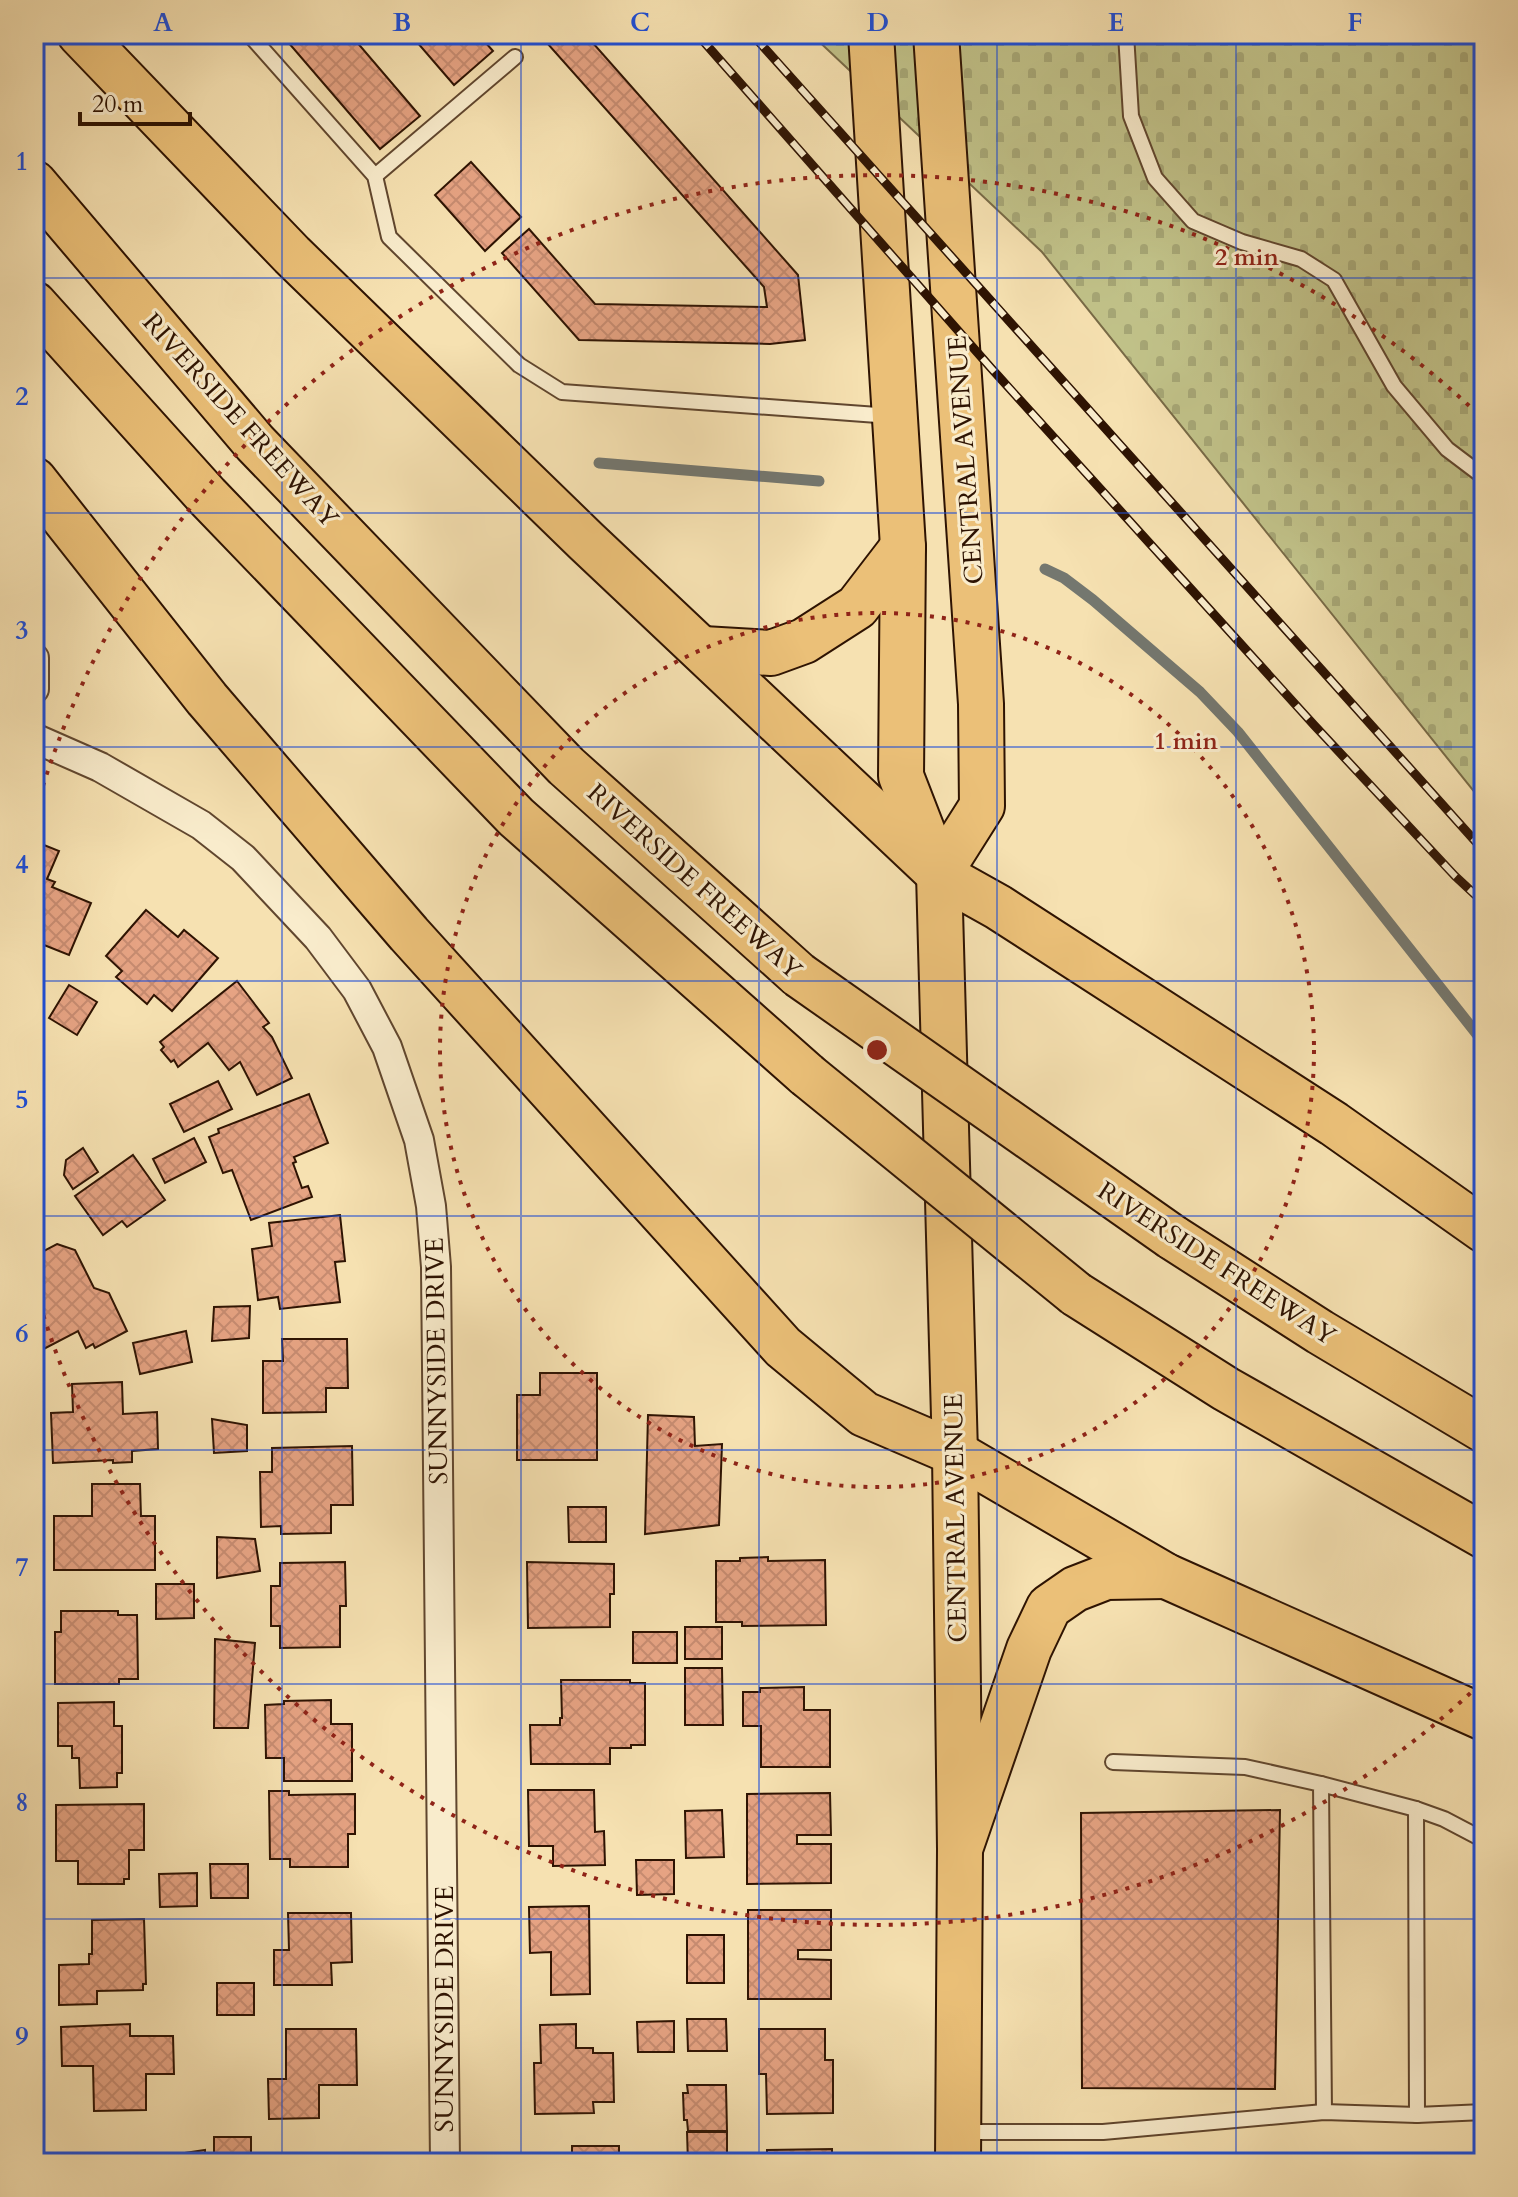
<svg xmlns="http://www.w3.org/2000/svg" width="1518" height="2197" font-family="Cardo,serif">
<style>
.cemetery{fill:url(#cemetery-stones);stroke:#786a46;stroke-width:2}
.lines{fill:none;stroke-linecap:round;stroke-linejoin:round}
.stream{stroke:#74776f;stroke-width:11}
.building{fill:url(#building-cross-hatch);stroke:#2e1302;stroke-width:2}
.lane-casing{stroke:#60462e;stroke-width:18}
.street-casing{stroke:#60462e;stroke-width:32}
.primary-casing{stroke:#2e1302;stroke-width:48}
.highway-casing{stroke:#2e1302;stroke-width:48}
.lane{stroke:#f9eccc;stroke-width:14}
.street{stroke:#f9eccc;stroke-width:28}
.primary{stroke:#ebc078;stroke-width:44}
.highway{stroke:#ebc078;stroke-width:44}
.rail-casing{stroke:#2e1302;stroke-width:9}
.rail{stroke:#f9eccc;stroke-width:6;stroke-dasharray:18;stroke-linecap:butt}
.highway-bridge-casing{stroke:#2e1302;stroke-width:48;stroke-linecap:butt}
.highway-bridge{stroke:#ebc078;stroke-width:44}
.grid{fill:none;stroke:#1d4ed8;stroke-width:2;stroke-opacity:0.55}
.ring{fill:none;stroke:#8f2418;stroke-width:4;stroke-dasharray:4 8}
.labels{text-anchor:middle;stroke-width:6;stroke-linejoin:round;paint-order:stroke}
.street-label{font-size:26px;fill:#2e1302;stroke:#f9eccc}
.centre{fill:#8f2418;stroke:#f9eccc;stroke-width:4}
.ring-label{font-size:24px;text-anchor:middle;font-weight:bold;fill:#8f2418;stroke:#f9eccc;stroke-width:6;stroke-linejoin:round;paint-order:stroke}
.neatline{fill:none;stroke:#1d4ed8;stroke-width:3}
.grid-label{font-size:26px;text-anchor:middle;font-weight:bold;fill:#1d4ed8}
</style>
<defs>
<pattern id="cemetery-stones" width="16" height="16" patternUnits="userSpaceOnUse" patternTransform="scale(2)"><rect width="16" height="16" fill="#c1c289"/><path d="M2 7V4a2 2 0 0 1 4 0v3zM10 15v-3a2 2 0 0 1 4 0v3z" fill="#a6a675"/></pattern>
<pattern id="building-cross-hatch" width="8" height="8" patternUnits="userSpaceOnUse" patternTransform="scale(2)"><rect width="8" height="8" fill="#e6a383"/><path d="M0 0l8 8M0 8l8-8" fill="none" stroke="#c68b70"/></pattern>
</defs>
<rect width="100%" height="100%" fill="#f6e1b1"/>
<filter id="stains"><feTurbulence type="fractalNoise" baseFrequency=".0025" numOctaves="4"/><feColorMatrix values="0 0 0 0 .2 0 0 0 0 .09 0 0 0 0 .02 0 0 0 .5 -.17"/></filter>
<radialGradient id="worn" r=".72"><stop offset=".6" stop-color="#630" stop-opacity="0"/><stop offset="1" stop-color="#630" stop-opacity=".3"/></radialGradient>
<polygon class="cemetery" points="811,34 1484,34 1484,804 1042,252"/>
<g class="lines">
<g class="stream">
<polyline points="599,463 819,481"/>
<polyline points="1045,569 1064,578 1093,600 1200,692 1238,732 1484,1043"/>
</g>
</g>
<g class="building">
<polygon points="281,34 350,34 420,116 380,149"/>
<polygon points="410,34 478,34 493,51 454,85"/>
<polygon points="539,34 585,34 798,275 805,340 770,344 579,340 502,253 529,229 595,304 767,307 764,287"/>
<polygon points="471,162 521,217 485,251 435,195"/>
<polygon points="34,841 59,851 47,879 55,882 52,887 91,903 69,955 34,941"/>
<polygon points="146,910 178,937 184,930 218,958 172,1011 154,995 147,1004 116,977 122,971 106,956"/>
<polygon points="237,981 269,1023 263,1027 272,1037 292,1078 257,1095 240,1062 229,1070 208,1043 178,1067 174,1060 171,1062 161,1050 164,1047 160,1042"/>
<polygon points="69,985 97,1002 77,1035 49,1018"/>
<polygon points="218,1081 232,1109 184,1132 170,1104"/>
<polygon points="309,1094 328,1143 294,1157 296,1162 293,1163 302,1188 308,1186 312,1197 251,1220 232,1170 223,1173 209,1137 219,1133 218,1129"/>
<polygon points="194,1138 206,1162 165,1183 153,1159"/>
<polygon points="83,1148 98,1172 73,1189 64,1175 66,1160"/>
<polygon points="133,1155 165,1200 127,1227 122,1221 103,1235 75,1196"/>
<polygon points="340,1215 345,1261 335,1262 340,1302 280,1309 278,1297 258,1300 252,1249 272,1246 269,1223"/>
<polygon points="57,1244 75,1250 94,1288 109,1293 127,1331 95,1348 93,1344 86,1348 78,1331 34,1354 34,1256"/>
<polygon points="250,1306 249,1338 212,1341 214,1307"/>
<polygon points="186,1331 192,1362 140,1374 133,1343"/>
<polygon points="282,1339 347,1339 348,1388 326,1388 326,1412 263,1413 263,1361 283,1361"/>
<polygon points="540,1373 597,1373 597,1460 517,1460 517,1395 540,1395"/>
<polygon points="122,1382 123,1414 157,1412 158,1449 132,1451 132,1462 113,1463 113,1460 53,1463 51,1413 73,1412 72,1384"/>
<polygon points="648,1415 694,1417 695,1446 722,1444 719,1525 645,1534"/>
<polygon points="212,1419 247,1425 247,1451 214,1453"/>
<polygon points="352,1446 353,1505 331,1505 331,1533 281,1534 281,1526 261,1527 260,1472 272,1472 272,1448"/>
<polygon points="92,1484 140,1484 141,1516 155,1516 155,1570 54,1570 54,1516 92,1516"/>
<polygon points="568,1507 606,1507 606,1542 569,1542"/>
<polygon points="217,1537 255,1539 260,1571 217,1578"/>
<polygon points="768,1557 768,1561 825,1560 826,1625 742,1626 742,1622 716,1622 716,1561 740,1561 740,1558"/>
<polygon points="345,1562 346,1606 340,1606 340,1647 280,1648 280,1626 271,1626 271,1586 280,1586 280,1563"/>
<polygon points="527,1562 614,1564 614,1594 610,1594 610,1627 528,1628"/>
<polygon points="156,1584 194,1584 194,1618 156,1619"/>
<polygon points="61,1611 118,1611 118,1615 137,1615 138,1679 119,1679 119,1684 55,1684 55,1632 61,1632"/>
<rect x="685" y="1627" width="37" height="32"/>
<rect x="633" y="1632" width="44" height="31"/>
<polygon points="215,1639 255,1643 248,1728 214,1728"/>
<polygon points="685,1668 722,1668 723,1725 685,1725"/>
<polygon points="561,1680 630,1680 630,1683 645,1683 645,1745 631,1745 631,1748 610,1748 610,1764 531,1764 530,1725 560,1725 560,1718 562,1718"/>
<polygon points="804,1687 804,1710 830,1710 830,1767 761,1767 761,1726 743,1726 743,1692 760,1692 760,1688"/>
<polygon points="331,1700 331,1724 352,1724 352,1781 284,1781 284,1758 266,1758 265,1705 284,1704 284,1701"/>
<polygon points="114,1702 114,1726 122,1726 122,1773 117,1773 117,1787 80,1788 79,1758 72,1758 72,1746 58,1746 58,1703"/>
<polygon points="528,1790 594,1790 595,1832 604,1831 605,1865 553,1866 553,1846 529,1846"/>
<polygon points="269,1791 289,1791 289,1795 355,1794 355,1834 348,1834 348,1867 290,1867 290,1859 270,1859"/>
<polygon points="830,1793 831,1835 797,1835 797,1844 831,1844 831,1883 747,1884 747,1794"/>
<polygon points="144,1804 144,1850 129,1850 129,1879 124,1879 124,1884 78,1884 78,1861 56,1861 56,1805"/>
<polygon points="722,1810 724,1857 686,1858 685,1811"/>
<polygon points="1280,1810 1275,2089 1082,2088 1081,1813"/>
<polygon points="636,1860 674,1860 674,1894 637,1895"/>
<polygon points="210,1864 248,1864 248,1898 211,1898"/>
<polygon points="197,1873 197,1906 160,1907 159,1874"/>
<polygon points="589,1906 590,1994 551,1995 551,1952 530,1953 529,1907"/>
<polygon points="748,1910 831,1910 831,1950 798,1950 798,1959 831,1960 831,1999 748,1999"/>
<polygon points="288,1913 351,1913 352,1962 331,1963 332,1985 274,1985 274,1950 289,1950"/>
<polygon points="144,1919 146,1984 143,1984 143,1990 97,1991 97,2004 59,2005 59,1965 89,1964 89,1954 92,1954 92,1920"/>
<rect x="687" y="1935" width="37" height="48"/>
<rect x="217" y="1983" width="37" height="32"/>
<polygon points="687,2019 726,2019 727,2051 688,2051"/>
<polygon points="674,2021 674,2052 638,2052 637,2022"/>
<polygon points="130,2024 130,2036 173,2036 174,2074 146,2074 146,2110 94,2111 93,2066 62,2066 61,2027"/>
<polygon points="576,2024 576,2048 593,2048 593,2053 613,2053 614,2102 593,2102 594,2113 535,2114 534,2063 541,2063 540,2025"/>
<polygon points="286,2029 356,2029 357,2085 319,2085 319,2118 269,2119 268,2079 286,2079"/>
<polygon points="759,2029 825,2029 825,2060 833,2060 833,2113 767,2114 766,2074 759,2074"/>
<polygon points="687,2085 726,2085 727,2131 688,2131 687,2120 684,2120 683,2093 688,2093"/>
<polygon points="687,2132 727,2132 727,2163 688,2163"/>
<rect x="214" y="2137" width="37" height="26"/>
<rect x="572" y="2146" width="47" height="17"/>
<polygon points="832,2149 832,2163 767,2163 767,2150"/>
<polygon points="205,2150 205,2163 171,2163 172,2155"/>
<polygon points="295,2153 322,2153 322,2163 296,2163"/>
</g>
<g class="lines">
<g class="lane-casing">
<g id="lane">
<polyline points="249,34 375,176 389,237 519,365 562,392 891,416"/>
<polyline points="1126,34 1131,116 1155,178 1193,221 1242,242 1301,259 1334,280 1394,386 1447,449 1484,477"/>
<polyline points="375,176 515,57"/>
<polyline points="1113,1762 1245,1767 1321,1784 1324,2112"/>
<polyline points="1321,1784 1416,1809 1444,1819 1484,1840"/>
<polyline points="1416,1809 1417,2115"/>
<polyline points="962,2132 1103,2132 1324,2112 1417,2115 1484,2112"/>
</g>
</g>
<g class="street-casing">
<g id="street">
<polyline points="34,658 34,689"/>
<polyline points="34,738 100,767 201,825 243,858 318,938 357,990 387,1047 419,1140 431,1206 436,1267 445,2163"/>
</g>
</g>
<g class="primary-casing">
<g id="primary">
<polyline points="871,34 903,547 901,776 939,874 955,1453 960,1849 958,2163"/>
<polyline points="936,34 981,704 982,806 939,874"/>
</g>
</g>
<g class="highway-casing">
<g id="highway">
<polyline points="80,34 292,255 586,541 939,874 998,907 1334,1124 1484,1230"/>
<polyline points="34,183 255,443 566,766 799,975"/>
<polyline points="34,304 207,496 516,817 807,1075"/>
<polyline points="34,480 207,699 409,934 783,1347 864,1414 955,1453 1166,1576 1484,1718"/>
<polyline points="703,649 771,653 804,641 857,607 903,547"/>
<polyline points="1172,1237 1320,1332 1484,1430"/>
<polyline points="1076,1294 1226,1389 1484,1536"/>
<polyline points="960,1849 1029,1649 1049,1607 1075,1589 1106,1577 1166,1576"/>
</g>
</g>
<use href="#lane" class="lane"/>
<use href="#street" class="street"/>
<use href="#primary" class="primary"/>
<use href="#highway" class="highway"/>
<g class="rail-casing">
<g id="rail">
<polyline points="697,34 991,368 1314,725 1455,876 1484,903"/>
<polyline points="752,34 1484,851"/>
</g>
</g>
<use href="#rail" class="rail"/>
<g class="highway-bridge-casing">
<g id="highway-bridge">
<polyline points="799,975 1172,1237"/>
<polyline points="807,1075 1076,1294"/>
</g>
</g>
<use href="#highway-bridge" class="highway-bridge"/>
</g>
<path class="grid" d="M282,34V2163M521,34V2163M759,34V2163M997,34V2163M1236,34V2163M34,278H1484M34,513H1484M34,747H1484M34,981H1484M34,1216H1484M34,1450H1484M34,1684H1484M34,1919H1484"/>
<g class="ring">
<circle cx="877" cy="1050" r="437"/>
<path d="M1479 1685A875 875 0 0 1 36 1291M36 809A875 875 0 0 1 1479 415"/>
</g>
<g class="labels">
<g class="street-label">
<text transform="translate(241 420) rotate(48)" y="9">RIVERSIDE FREEWAY</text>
<text transform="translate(965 460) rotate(-94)" y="9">CENTRAL AVENUE</text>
<text transform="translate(695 881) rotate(42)" y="9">RIVERSIDE FREEWAY</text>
<text transform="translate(1217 1263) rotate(33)" y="9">RIVERSIDE FREEWAY</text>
<text transform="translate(436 1361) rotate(-91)" y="9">SUNNYSIDE DRIVE</text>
<text transform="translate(955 1518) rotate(-91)" y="9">CENTRAL AVENUE</text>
<text transform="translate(444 2009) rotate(-90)" y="9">SUNNYSIDE DRIVE</text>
</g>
</g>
<circle cx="877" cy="1050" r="12" class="centre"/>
<g class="ring-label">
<text x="1247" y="265">2 min</text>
<text x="1186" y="749">1 min</text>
</g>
<rect width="1518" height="2197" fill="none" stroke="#f6e1b1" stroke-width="88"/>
<path d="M80 112v12h110v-12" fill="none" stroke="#2e1302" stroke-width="4"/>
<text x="92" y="112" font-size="24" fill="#2e1302" stroke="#f9eccc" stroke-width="6" paint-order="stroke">20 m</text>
<rect x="44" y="44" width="1430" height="2109" class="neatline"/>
<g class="grid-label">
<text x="163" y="31">A</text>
<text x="402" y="31">B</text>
<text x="640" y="31">C</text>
<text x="878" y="31">D</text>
<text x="1116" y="31">E</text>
<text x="1355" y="31">F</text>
<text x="22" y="170">1</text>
<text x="22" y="405">2</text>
<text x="22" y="639">3</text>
<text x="22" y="873">4</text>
<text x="22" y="1108">5</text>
<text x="22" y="1342">6</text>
<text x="22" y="1576">7</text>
<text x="22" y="1811">8</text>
<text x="22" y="2045">9</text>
</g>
<rect width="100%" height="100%" filter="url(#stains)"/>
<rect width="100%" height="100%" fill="url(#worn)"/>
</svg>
